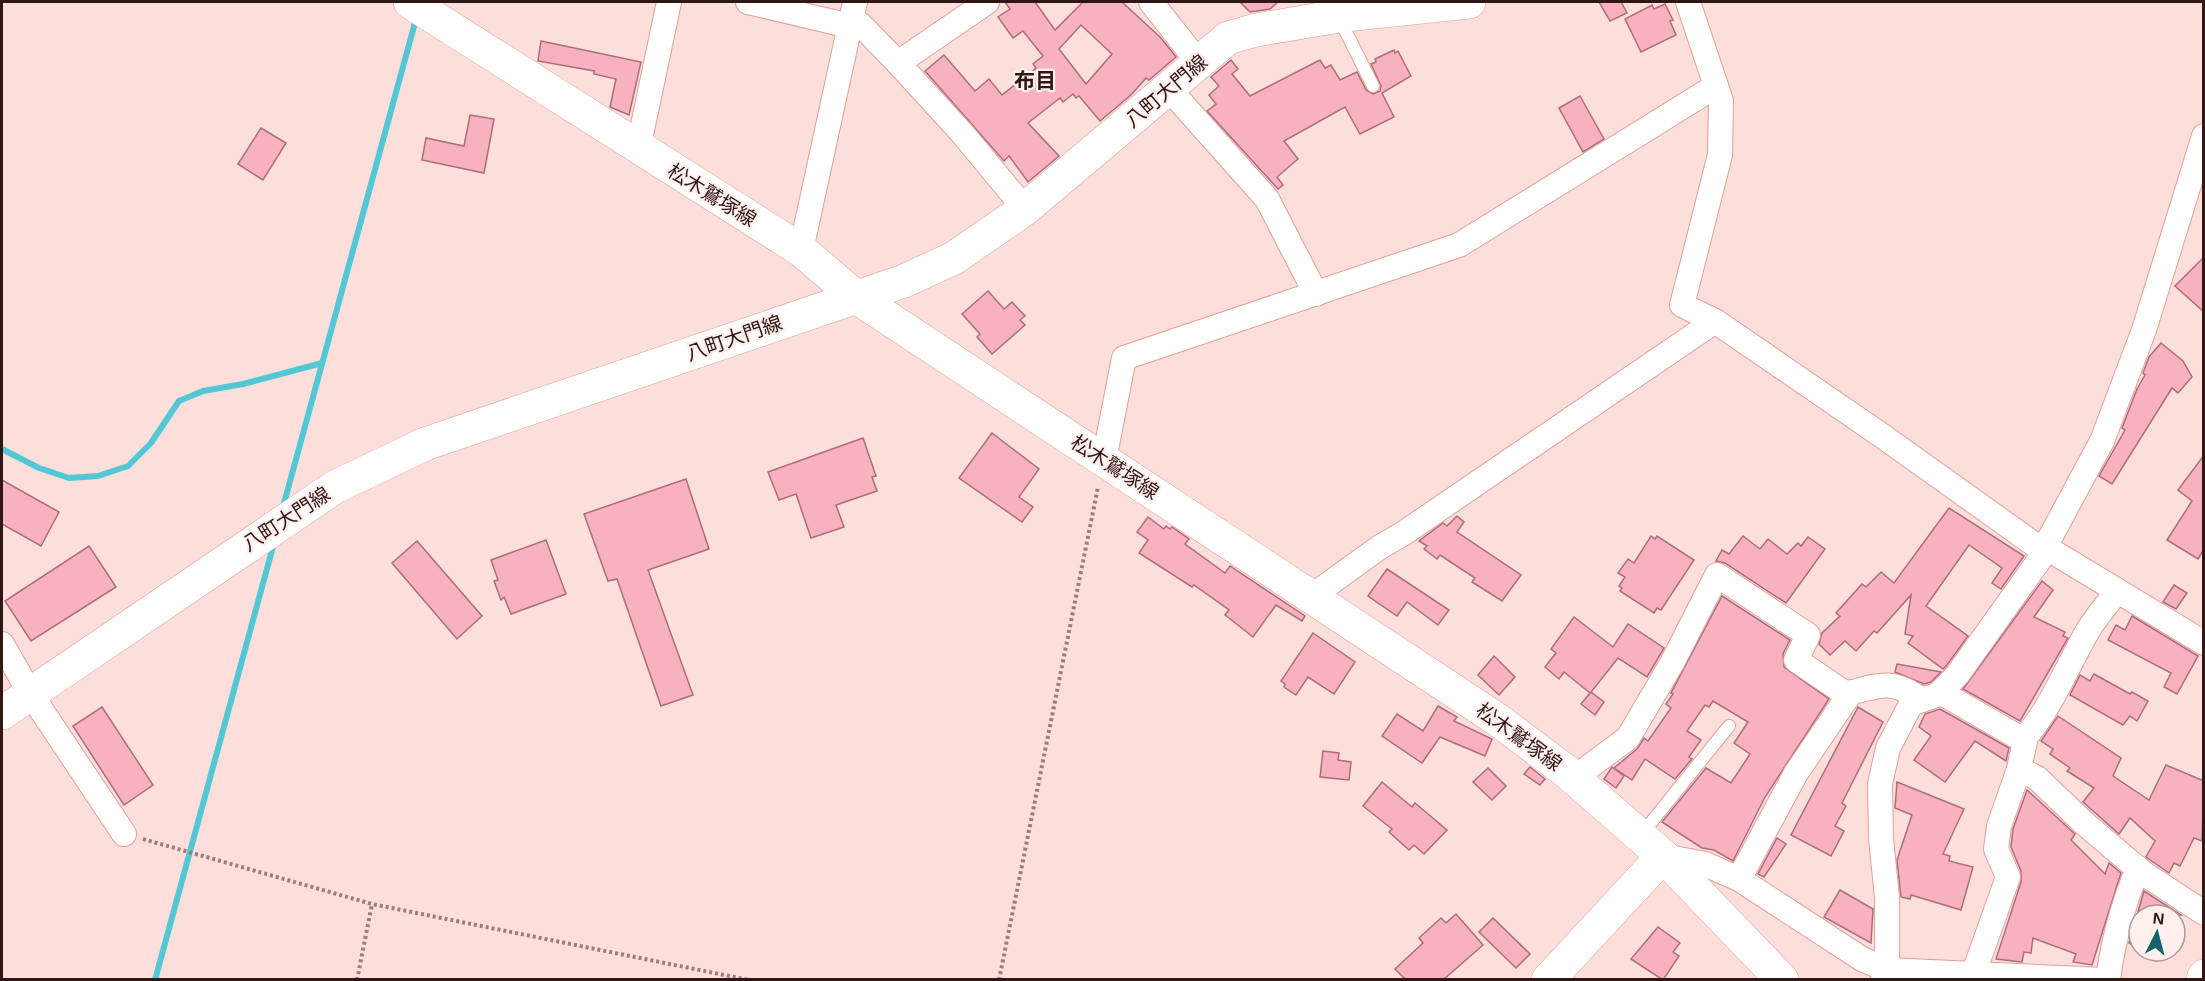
<svg xmlns="http://www.w3.org/2000/svg" width="2205" height="981" font-family="Arial,'Noto Sans JP',sans-serif">
<style>
.lines{fill:none;stroke-linecap:round;stroke-linejoin:round}
.stream{stroke:#53c7d4;stroke-width:6}
.building{fill:#f7b1bf;stroke:#ad6d7b;stroke-width:1.5;fill-rule:evenodd}
.lane-casing{stroke:#e39f98;stroke-width:14}
.street-casing{stroke:#e39f98;stroke-width:26}
.secondary-casing{stroke:#e39f98;stroke-width:34}
.highway-casing{stroke:#e39f98;stroke-width:34}
.path{stroke:#9a7e7b;stroke-width:4;stroke-dasharray:3 3;stroke-linecap:butt}
.lane{stroke:#fff;stroke-width:12}
.street{stroke:#fff;stroke-width:24}
.secondary{stroke:#fff;stroke-width:33}
.highway{stroke:#fff;stroke-width:33}
.labels{text-anchor:middle;stroke-width:4.5;stroke-linejoin:round;paint-order:stroke}
.street-label{font-size:20px;fill:#301614;stroke:#fff0ee}
.neighbourhood-label{font-size:21px;font-weight:bold;fill:#301614;stroke:#fff0ee}
</style>
<rect width="100%" height="100%" fill="#fcdfdb"/>
<g class="lines">
<g class="stream">
<polyline points="2,449 39,468 69,478 98,476 128,466 151,443 179,401 203,391 243,384 322,363"/>
<polyline points="283,507 416,19"/>
<polyline points="155,980 274,543"/>
</g>
</g>
<g class="building">
<path d="M1005,2H1035L1055,30L1083,2H1122L1161,38L1176,57L1149,80L1146,78L1131,95L1100,121L1079,96L1076,98L1073,94L1063,102L1060,98L1028,123L1059,156L1028,182L1009,156L1004,161L925,71L944,55L975,91L989,79L1002,95L1036,68L1033,64L1043,56L1023,31L1013,38L998,17L1010,9ZM1081,25L1112,54L1086,84L1059,49Z"/>
<polygon points="1240,2 1278,2 1270,9 1250,12"/>
<polygon points="1599,2 1621,2 1627,13 1610,21"/>
<polygon points="1665,4 1673,20 1670,21 1676,35 1641,52 1625,19 1652,5 1654,9"/>
<polygon points="541,41 641,62 629,115 610,107 616,79 594,74 594,71 538,61"/>
<polygon points="1394,50 1395,53 1398,51 1411,76 1382,93 1394,117 1360,134 1345,107 1284,141 1298,159 1277,177 1283,185 1278,189 1207,111 1216,104 1209,95 1219,86 1211,77 1231,60 1238,69 1232,74 1250,96 1320,60 1325,68 1331,65 1340,80 1357,72 1366,90 1373,94 1380,91 1381,86 1371,64 1376,62 1375,59"/>
<polygon points="1580,96 1604,139 1583,152 1559,108"/>
<polygon points="470,115 494,119 484,173 422,160 426,138 464,146"/>
<polygon points="261,128 286,143 263,180 238,164"/>
<polygon points="2204,257 2204,312 2175,286"/>
<polygon points="988,291 1004,309 1012,302 1025,316 1020,320 1025,325 992,354 977,337 980,334 962,314"/>
<polygon points="2161,343 2183,361 2192,377 2178,393 2172,388 2112,484 2099,476 2125,430 2122,428 2137,389 2145,375 2143,373 2149,357"/>
<polygon points="992,433 1039,469 1019,497 1033,507 1022,522 959,478"/>
<polygon points="863,438 876,476 872,477 877,491 836,505 844,527 811,538 796,494 779,500 768,472"/>
<polygon points="2204,455 2204,549 2198,559 2167,540 2192,501 2178,490"/>
<polygon points="686,479 709,549 648,570 693,695 661,706 617,579 608,581 584,514"/>
<polygon points="2,480 59,512 41,546 2,524"/>
<polygon points="1949,508 2024,556 2001,589 1992,583 2002,568 1969,545 1926,606 1968,636 1947,665 1943,669 1908,643 1913,636 1905,634 1911,595 1877,633 1874,631 1856,651 1845,641 1830,655 1819,644 1822,633 1840,616 1836,613 1862,584 1866,587 1881,572 1894,583"/>
<polygon points="1457,516 1464,522 1457,532 1521,575 1502,601 1472,582 1475,578 1440,555 1437,559 1424,549 1427,546 1419,541 1443,523 1447,526"/>
<polygon points="1148,517 1164,529 1166,526 1170,529 1172,527 1189,539 1185,544 1225,573 1230,566 1305,616 1302,621 1276,605 1253,637 1225,615 1229,610 1194,585 1192,587 1139,553 1148,540 1137,532"/>
<polygon points="1651,536 1655,539 1657,536 1694,560 1661,610 1657,608 1654,613 1620,591 1622,588 1619,586 1625,577 1618,573 1628,559 1634,563"/>
<polygon points="1743,536 1760,549 1768,539 1787,554 1798,543 1801,546 1808,537 1825,549 1786,603 1725,563 1716,561 1722,550 1729,554"/>
<polygon points="546,540 566,594 511,614 504,597 501,600 494,581 498,580 491,560"/>
<polygon points="417,541 482,616 457,639 392,563"/>
<polygon points="89,546 116,587 31,641 5,601"/>
<polygon points="1387,569 1449,610 1438,625 1407,602 1397,616 1368,596"/>
<polygon points="2042,581 2053,590 2034,617 2065,632 2063,636 2068,638 2020,721 1963,689"/>
<polygon points="2174,585 2187,593 2176,609 2163,602"/>
<polygon points="1722,596 1790,640 1783,654 1784,667 1829,699 1765,797 1733,861 1714,850 1702,848 1662,822 1706,768 1731,783 1750,754 1734,743 1748,722 1713,701 1709,707 1705,705 1687,731 1701,740 1689,757 1692,759 1675,779 1645,759 1632,780 1614,768 1637,749 1644,738 1648,741 1671,708 1666,704 1673,694 1671,693"/>
<polygon points="2132,616 2198,656 2177,694 2164,687 2171,673 2108,640 2116,625 2125,630"/>
<polygon points="1574,617 1613,647 1628,624 1664,648 1647,677 1618,658 1591,692 1604,702 1595,715 1581,704 1590,693 1564,672 1559,679 1545,667 1556,653 1551,649"/>
<polygon points="1313,633 1355,662 1334,694 1308,677 1296,695 1284,687 1285,684 1281,681"/>
<polygon points="1494,656 1515,677 1499,695 1478,675"/>
<polygon points="1897,664 1941,672 1931,682 1924,684 1895,672"/>
<polygon points="2094,674 2130,694 2132,692 2148,701 2137,721 2130,716 2123,725 2070,695 2080,675 2090,681"/>
<polygon points="1438,706 1457,717 1454,721 1492,739 1485,756 1440,737 1422,763 1382,736 1397,714 1423,731"/>
<polygon points="102,707 153,785 124,805 73,726"/>
<polygon points="1858,707 1883,722 1842,803 1846,806 1835,826 1844,831 1831,856 1791,835"/>
<polygon points="1940,709 2009,748 2006,761 1975,741 1945,782 1914,760 1931,736 1919,727 1925,714"/>
<polygon points="2058,716 2121,758 2113,776 2149,800 2166,765 2204,781 2202,841 2194,838 2180,866 2174,863 2169,873 2146,857 2155,841 2130,818 2119,834 2083,802 2094,788 2067,771 2070,768 2050,754 2053,749 2041,741"/>
<polygon points="1323,751 1339,753 1338,760 1351,762 1349,780 1320,777"/>
<polygon points="1530,767 1545,779 1540,785 1524,774"/>
<polygon points="1612,767 1624,776 1616,788 1604,779"/>
<polygon points="1488,768 1506,786 1492,800 1473,782"/>
<polygon points="1382,782 1412,807 1415,803 1447,830 1424,854 1414,845 1409,850 1389,832 1392,829 1363,806"/>
<polygon points="1897,782 1964,809 1943,854 1950,856 1949,861 1973,867 1961,910 1911,895 1910,899 1901,897 1897,860 1912,815 1895,808"/>
<polygon points="2027,790 2075,834 2071,840 2105,874 2109,863 2121,873 2092,965 2073,962 2076,954 2033,938 2031,953 2024,952 2022,962 1996,959 2021,882 2021,871 2011,847 2013,829"/>
<polygon points="1777,838 1786,844 1764,877 1758,874"/>
<polygon points="1840,890 1873,909 1871,943 1824,917"/>
<polygon points="2144,891 2181,915 2139,915 2139,949 2129,943"/>
<polygon points="1456,914 1483,945 1443,980 1406,980 1395,969 1423,943 1419,938 1441,918 1446,923"/>
<polygon points="1493,918 1530,954 1516,968 1479,932"/>
<polygon points="1658,927 1680,943 1673,952 1679,956 1663,980 1631,959"/>
</g>
<g class="lines">
<g class="lane-casing">
<g id="lane">
<polyline points="1337,20 1344,28 1373,86"/>
<polyline points="1641,835 1729,726"/>
</g>
</g>
<g class="street-casing">
<g id="street">
<polyline points="748,2 850,26"/>
<polyline points="987,2 898,63 962,133 1025,209"/>
<polyline points="1151,2 1199,63"/>
<polyline points="1688,2 1721,101 1720,155 1682,305 1715,321 1881,435 2045,552"/>
<polyline points="851,22 861,25 898,63"/>
<polyline points="1169,89 1267,199 1316,294"/>
<polyline points="638,149 669,2"/>
<polyline points="801,250 855,2"/>
<polyline points="1104,460 1124,358 1459,245 1716,86"/>
<polyline points="2045,547 2204,643"/>
<polyline points="1312,596 1380,547 1401,535 1715,321"/>
<polyline points="2,644 30,693 124,834"/>
<polyline points="1940,692 2025,741 2019,769 2037,778 2085,824 2143,873 2204,913"/>
<path d="M2023,740C2051,708 2066,669 2087,632C2095,618 2107,605 2117,591"/>
<path d="M1574,778L1628,738L1672,663L1717,575L1808,635L1796,660L1846,694C1879,685 1892,678 1922,700"/>
<polyline points="1663,856 1705,864 1739,879 1862,959 1887,970 2103,980"/>
<polyline points="1739,879 1796,773 1851,692"/>
<polyline points="1973,975 2008,877 1996,849 1999,826 2019,769"/>
<polyline points="1883,980 1887,970 1887,897 1881,839 1880,784 1888,748 1911,704 1939,694 1958,674 2045,552 2045,547 2102,441 2144,330 2204,136"/>
<path d="M2108,980C2113,939 2123,905 2138,868"/>
</g>
</g>
<g class="secondary-casing">
<g id="secondary">
<polyline points="410,2 801,250 856,297 1498,720 1567,772 1663,856 1782,980"/>
<polyline points="2,713 335,487 425,444 904,281 954,258 1025,209 1228,38 1256,30 1345,15 1469,2"/>
<polyline points="1548,980 1663,856"/>
</g>
</g>
<g class="highway-casing">
<polyline id="highway" points="2203,980 2204,976"/>
</g>
<g class="path">
<polyline points="143,839 372,904 749,980"/>
<polyline points="357,980 372,904"/>
<polyline points="999,980 1098,487"/>
</g>
<use href="#lane" class="lane"/>
<use href="#street" class="street"/>
<use href="#secondary" class="secondary"/>
<use href="#highway" class="highway"/>
</g>
<g class="labels">
<g class="street-label">
<text transform="translate(1166 91) rotate(-40)" y="7">八町大門線</text>
<text transform="translate(712 195) rotate(32)" y="7">松木鷲塚線</text>
<text transform="translate(734 338) rotate(-19)" y="7">八町大門線</text>
<text transform="translate(1115 467) rotate(33)" y="7">松木鷲塚線</text>
<text transform="translate(286 519) rotate(-33)" y="7">八町大門線</text>
<text transform="translate(1519 737) rotate(36)" y="7">松木鷲塚線</text>
</g>
<g class="neighbourhood-label">
<text x="1035" y="88">布目</text>
</g>
</g>
<rect width="2205" height="981" fill="none" stroke="#301614" stroke-width="6"/>
<g transform="translate(2157 933) rotate(6)"><circle r="28" fill="#fff0ee" stroke="#ac9997" stroke-width="1.5"/>
<path d="M0-4.5L10 22L0 15L-10 22Z" fill="#14626a"/>
<text y="-9" font-size="16" font-weight="bold" text-anchor="middle" fill="#301614">N</text>
</g>
</svg>
